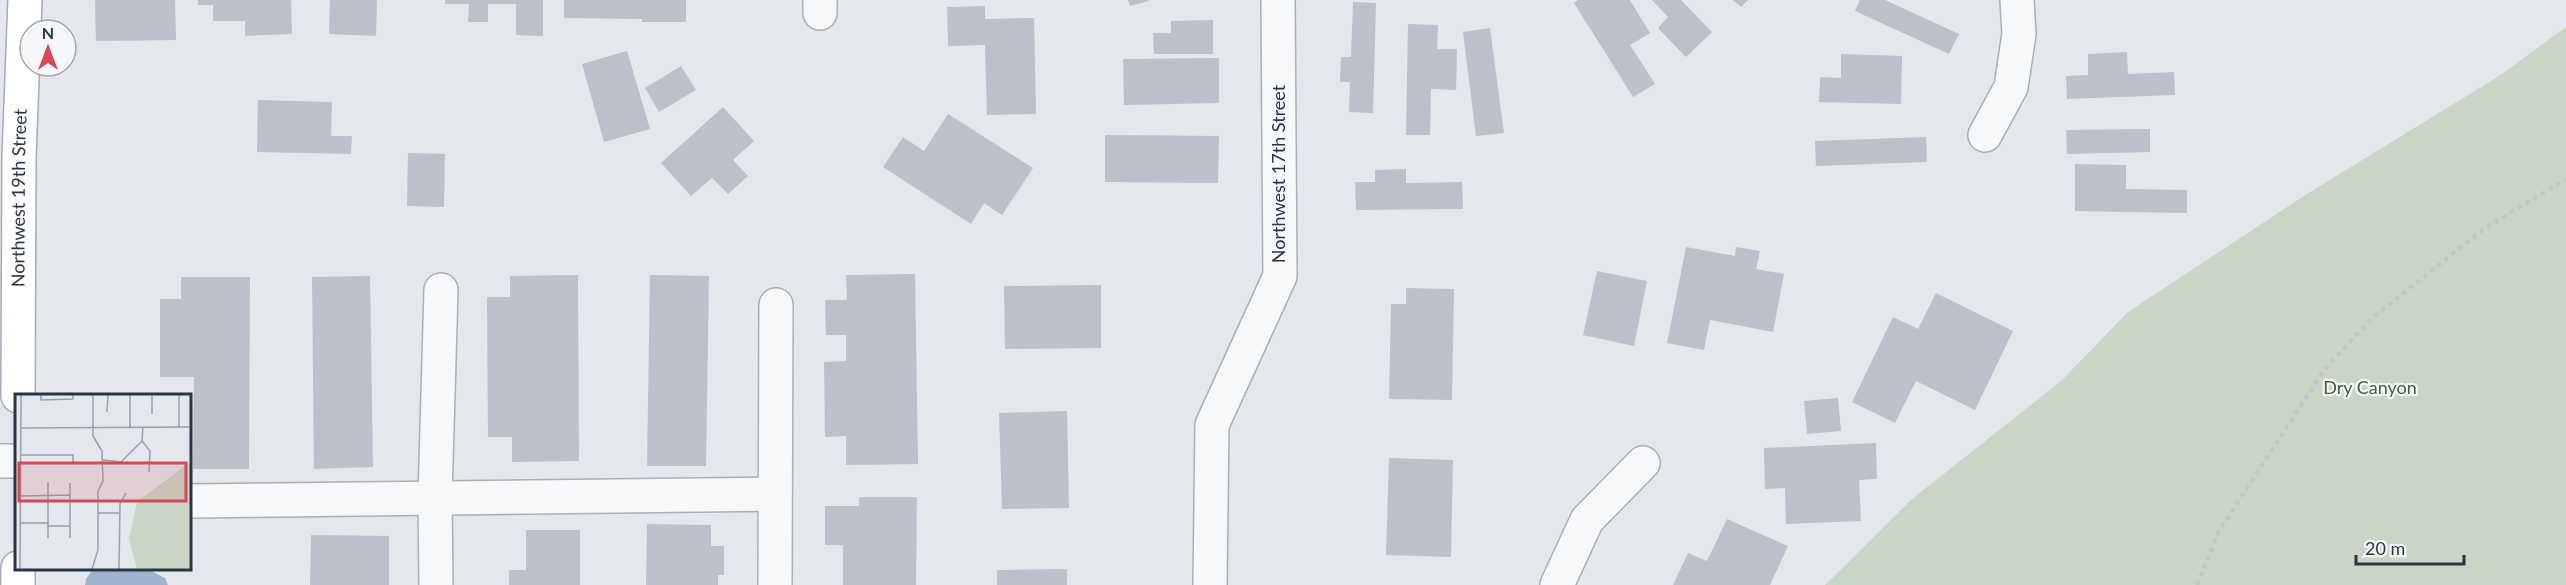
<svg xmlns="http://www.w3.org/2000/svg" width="2566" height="585" font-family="Lato,sans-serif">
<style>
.green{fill:#c9d6c5}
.water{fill:#9fb4cc}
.building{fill:#bbc0ca}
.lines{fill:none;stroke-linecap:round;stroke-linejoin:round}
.minor-casing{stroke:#a9aeb7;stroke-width:36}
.major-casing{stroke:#a3abb8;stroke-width:36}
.path{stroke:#c2c5cb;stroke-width:4;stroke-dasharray:4.5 4.5;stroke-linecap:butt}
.minor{stroke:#f7f8fa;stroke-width:33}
.major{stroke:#fff;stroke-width:33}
.labels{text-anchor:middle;stroke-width:4.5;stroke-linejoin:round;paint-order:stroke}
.street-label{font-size:18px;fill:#2b3445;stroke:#f4f6f9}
.park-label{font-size:18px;fill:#3f6138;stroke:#f4f6f9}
.inset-road{fill:none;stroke:#9a9fa9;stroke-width:1.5}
.view{fill:#d1495b;fill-opacity:0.15;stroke:#d1495b;stroke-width:3}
.inset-edge{fill:none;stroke:#2b3445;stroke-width:3}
</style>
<rect width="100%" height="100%" fill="#e4e7ec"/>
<polygon class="green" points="2566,27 2566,585 1825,585 1912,499 2061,381 2128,312 2307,194 2499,76"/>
<polygon class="water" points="94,568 147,569 165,578 168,585 85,585 86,579"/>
<g class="building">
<polygon points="95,0 175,0 176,40 96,41"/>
<polygon points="198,0 291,0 292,34 245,36 245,21 213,21 213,5 198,5"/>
<polygon points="330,0 377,0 376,36 329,34"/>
<polygon points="445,0 543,0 543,36 516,35 516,4 488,4 488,22 468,22 469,4 445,4"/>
<polygon points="564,0 686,0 686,22 642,22 642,19 564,18"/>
<polygon points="1128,0 1149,0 1149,1 1130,6"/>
<polygon points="1578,0 1630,0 1650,33 1630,45 1655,84 1633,97 1574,3"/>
<polygon points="1652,0 1681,0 1712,32 1686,57 1658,28 1668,17"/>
<polygon points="1733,0 1748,0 1741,7"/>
<polygon points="1860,0 1885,0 1959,34 1949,54 1855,11"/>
<polygon points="1353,2 1376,3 1373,113 1349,112 1350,82 1340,82 1341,57 1351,57"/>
<polygon points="985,6 985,19 1034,18 1036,114 987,115 985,45 948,46 947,7"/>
<polygon points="1213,20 1213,54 1154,54 1153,33 1171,33 1171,21"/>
<polygon points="1408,24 1438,25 1437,49 1457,49 1456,90 1431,89 1430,135 1406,135"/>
<polygon points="1490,28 1504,133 1476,136 1463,32"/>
<polygon points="627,51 650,129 604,142 582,64"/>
<polygon points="2127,52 2128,74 2174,72 2175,95 2067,99 2066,76 2088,75 2088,54"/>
<polygon points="1841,54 1902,56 1901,104 1819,102 1820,77 1841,78"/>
<polygon points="1219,58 1219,103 1124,105 1123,59"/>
<polygon points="681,66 696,90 659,112 645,88"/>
<polygon points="258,100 332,102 331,136 352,136 351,154 257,152"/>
<polygon points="723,107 754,141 733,160 748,176 728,194 712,178 691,196 661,163"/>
<polygon points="948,114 1033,168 1002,215 984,203 971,224 883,167 903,137 924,151"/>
<polygon points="2150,129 2150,152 2067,154 2066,130"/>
<polygon points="1105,135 1219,136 1218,183 1105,182"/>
<polygon points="1926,137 1927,162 1816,166 1815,141"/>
<polygon points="408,153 445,154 444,207 407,206"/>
<polygon points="2075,164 2126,165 2126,189 2187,190 2187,213 2075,211"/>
<polygon points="1406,169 1406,183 1462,182 1463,209 1356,210 1355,182 1375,182 1375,170"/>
<polygon points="1686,247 1735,256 1736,247 1760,251 1756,269 1784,274 1773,332 1710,320 1704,350 1667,343"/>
<polygon points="1597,271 1647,281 1634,346 1583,335"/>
<polygon points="915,274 918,464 846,465 846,436 825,437 824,362 846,361 846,335 826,335 825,300 847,300 846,275"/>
<polygon points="578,275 579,461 512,462 512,437 488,437 487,297 510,297 510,276"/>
<polygon points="650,275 709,276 706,466 647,466"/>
<polygon points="370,276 373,467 314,469 312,277"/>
<polygon points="181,277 250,277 249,469 193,469 194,377 160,377 160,299 181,299"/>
<polygon points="1101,285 1101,348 1005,349 1004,286"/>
<polygon points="1406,288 1454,289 1452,400 1389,399 1391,304 1406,304"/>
<polygon points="1936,293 2013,331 1975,410 1916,381 1895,423 1852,402 1893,317 1918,329"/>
<polygon points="1838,398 1841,431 1807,434 1804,401"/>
<polygon points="1067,411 1069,508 1002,509 999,413"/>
<polygon points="1876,443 1877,479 1859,480 1861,521 1786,524 1785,488 1765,489 1764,448"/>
<polygon points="1389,458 1453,460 1451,557 1386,555"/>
<polygon points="859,497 917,497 916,585 843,585 843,545 825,545 825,506 859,506"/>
<polygon points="1727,519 1788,546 1770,585 1673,585 1688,553 1707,561"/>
<polygon points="647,524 711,525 711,546 724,546 724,575 718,575 718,585 646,585"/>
<polygon points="526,530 580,530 580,585 509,585 509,570 526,570"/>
<polygon points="311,535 389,536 389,585 310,585"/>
<polygon points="1067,569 1067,585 997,585 997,570"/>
</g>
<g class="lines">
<g class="minor-casing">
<g id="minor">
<polyline points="820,13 820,0"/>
<polyline points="1985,135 2011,87 2019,34 2017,0"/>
<polyline points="0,461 16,461"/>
<polyline points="189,501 775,494"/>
<polyline points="436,585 435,497 441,290"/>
<polyline points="775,585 776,305"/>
<polyline points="1210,585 1212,425 1280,276 1278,0"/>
<polyline points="1557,585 1587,520 1643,463"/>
</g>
</g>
<g class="major-casing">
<g id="major">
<path id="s1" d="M18,396L19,157L25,0"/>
<polyline points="18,585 18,568"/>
</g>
</g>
<polyline class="path" points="2197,585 2219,531 2324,370 2371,319 2484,229 2566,179"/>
<use href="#minor" class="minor"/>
<use href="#major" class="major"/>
</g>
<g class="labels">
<g class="street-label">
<text transform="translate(1279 174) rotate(-90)" y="6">Northwest 17th Street</text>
<text dy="6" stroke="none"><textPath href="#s1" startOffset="198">Northwest 19th Street</textPath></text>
</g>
<g class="park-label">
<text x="2370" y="394">Dry Canyon</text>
</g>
</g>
<g transform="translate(15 394)">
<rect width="176" height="176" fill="#e4e7ec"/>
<path d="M175,68V175H122L114,145L122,108Z" fill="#c9d6c5"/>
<path class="inset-road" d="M26,0V6L58,5V0M115,0V33M137,0V20M164,0V34M92,18L93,0M6,34L176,33M127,47L135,57L134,78M6,61H58V70M88,66L106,68L127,47L128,33M6,102L55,101M83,119H104M6,129H33M33,132H55M33,144V88M55,144V89M5,175L6,0M77,175L83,156V97L88,87L87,57L78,42V0M104,175L105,110L111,99"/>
<path class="view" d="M4,69H171V107H4Z"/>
<rect width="176" height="176" class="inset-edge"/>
</g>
<g transform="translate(48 48)"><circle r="28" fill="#f4f6f9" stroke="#a4a8b1" stroke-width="1.5"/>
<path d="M0-4.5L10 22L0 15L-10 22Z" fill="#d1495b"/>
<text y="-9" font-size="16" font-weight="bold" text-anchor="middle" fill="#2b3445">N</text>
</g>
<path d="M2356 555v9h108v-9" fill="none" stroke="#2b3445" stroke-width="3"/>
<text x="2365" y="555" font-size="18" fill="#2b3445" stroke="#f4f6f9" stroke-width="4.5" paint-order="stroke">20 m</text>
</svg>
